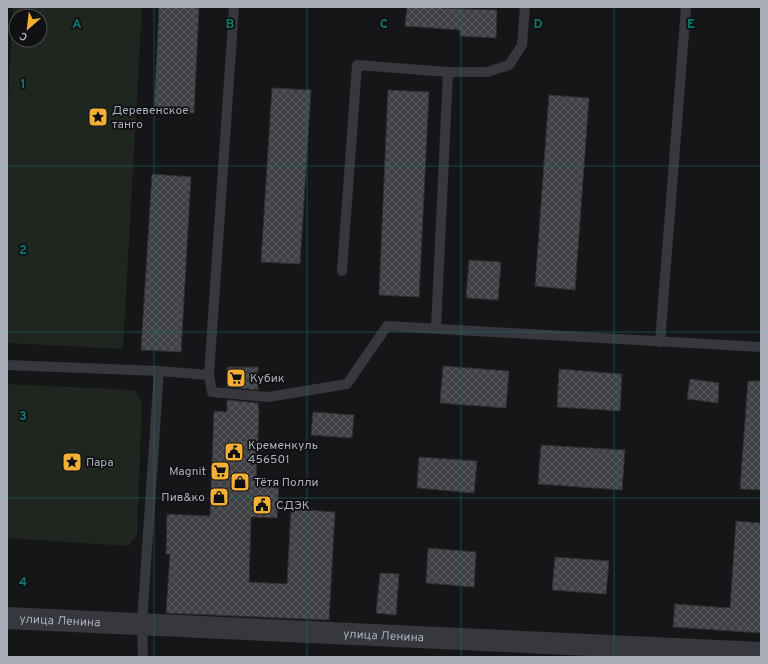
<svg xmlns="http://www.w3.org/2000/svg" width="768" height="664" font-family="Overpass,sans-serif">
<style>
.park{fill:#1e261f;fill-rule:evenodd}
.building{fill:url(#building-cross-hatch);stroke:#303034}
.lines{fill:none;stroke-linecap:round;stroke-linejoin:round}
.service{stroke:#37383d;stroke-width:10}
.tertiary{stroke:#37383d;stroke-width:22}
.grid{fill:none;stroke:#0f766e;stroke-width:1;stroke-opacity:0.55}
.labels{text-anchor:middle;stroke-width:3.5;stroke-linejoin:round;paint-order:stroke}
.poi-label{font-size:12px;fill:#a8adb8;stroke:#111113;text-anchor:start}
.street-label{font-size:12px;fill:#a8adb8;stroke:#111113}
.grid-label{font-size:13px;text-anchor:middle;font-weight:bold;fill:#0f766e;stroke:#111113;stroke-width:3.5;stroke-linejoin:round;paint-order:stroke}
</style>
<defs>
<pattern id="building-cross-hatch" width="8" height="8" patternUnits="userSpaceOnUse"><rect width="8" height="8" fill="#404145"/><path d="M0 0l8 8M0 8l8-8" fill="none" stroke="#595a5e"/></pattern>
</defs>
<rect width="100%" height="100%" fill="#161618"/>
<g class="park">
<path d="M13,7H142L123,349L7,343V117ZM16,16H40V40H16Z"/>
<polygon points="7,384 134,390 142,402 137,535 129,546 7,538"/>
</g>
<g class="building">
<polygon points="159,7 199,7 194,113 154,111"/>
<polygon points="407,7 441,7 441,8 497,10 496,38 460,36 460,30 405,26"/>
<polygon points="272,88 311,90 300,264 261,262"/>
<polygon points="388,90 429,92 419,297 379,295"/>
<polygon points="549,95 589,98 575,290 535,286"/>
<polygon points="152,174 191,177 181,352 141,350"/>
<polygon points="469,260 501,262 498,300 466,298"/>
<polygon points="443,366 509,371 506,408 440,403"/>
<polygon points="227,367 258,367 258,390 227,387"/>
<polygon points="559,369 622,374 620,411 557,407"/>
<polygon points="690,379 719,383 718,403 687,399"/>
<polygon points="748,381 761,381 761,490 740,489"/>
<polygon points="227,400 258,403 259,413 256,480 279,481 277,518 251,517 249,582 287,584 291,509 335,512 329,620 166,613 170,554 166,554 167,514 210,516 214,411 227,412"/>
<polygon points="313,412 354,415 352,438 311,435"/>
<polygon points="541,445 625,450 622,490 538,484"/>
<polygon points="419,457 477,461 474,493 417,488"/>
<polygon points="736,521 761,523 761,633 673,627 675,604 730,608"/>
<polygon points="428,548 476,552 474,587 426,583"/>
<polygon points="555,557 609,561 606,594 552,590"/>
<polygon points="380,573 399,574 396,615 376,613"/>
</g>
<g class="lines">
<g class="service">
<polyline points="342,271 357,65 448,72"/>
<polyline points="436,328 448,72 487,72 509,65 522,45 525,7"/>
<polyline points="660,342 686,7"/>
<polyline points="7,365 159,371"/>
<polyline points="209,375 212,392 268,397 347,384 387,326 761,347"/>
<polyline points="143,657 142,623 159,371 209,375 234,7"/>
</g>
<path class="tertiary" id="s1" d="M7,618L761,653"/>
</g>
<path class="grid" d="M154,7V657M307,7V657M461,7V657M614,7V657M7,166H761M7,332H761M7,498H761"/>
<defs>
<g id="sight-square" transform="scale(1)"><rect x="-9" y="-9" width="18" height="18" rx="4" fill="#f2b134" stroke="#111113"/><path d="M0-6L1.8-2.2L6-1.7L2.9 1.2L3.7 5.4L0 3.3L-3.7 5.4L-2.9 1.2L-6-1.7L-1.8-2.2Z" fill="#111"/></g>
<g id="supermarket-square" transform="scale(1)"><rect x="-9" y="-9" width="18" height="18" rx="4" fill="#f2b134" stroke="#111113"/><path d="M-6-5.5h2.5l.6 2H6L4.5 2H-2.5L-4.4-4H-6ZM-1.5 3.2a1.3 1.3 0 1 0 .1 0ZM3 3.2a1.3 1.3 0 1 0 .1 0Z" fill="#111"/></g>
<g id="civic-square" transform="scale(1)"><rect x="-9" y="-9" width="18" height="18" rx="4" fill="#f2b134" stroke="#111113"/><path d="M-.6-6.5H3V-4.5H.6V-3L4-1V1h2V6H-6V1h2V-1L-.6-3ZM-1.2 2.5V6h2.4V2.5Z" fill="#111"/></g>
<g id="shop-square" transform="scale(1)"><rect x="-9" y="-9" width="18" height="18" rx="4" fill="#f2b134" stroke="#111113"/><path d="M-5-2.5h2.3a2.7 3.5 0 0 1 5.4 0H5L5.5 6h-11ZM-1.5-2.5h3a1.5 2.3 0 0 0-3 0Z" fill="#111"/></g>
</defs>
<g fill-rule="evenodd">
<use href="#sight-square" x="98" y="117"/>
<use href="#supermarket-square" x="236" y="378"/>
<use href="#civic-square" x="234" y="452"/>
<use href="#sight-square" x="72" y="462"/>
<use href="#supermarket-square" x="220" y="471"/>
<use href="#shop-square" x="240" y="482"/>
<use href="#shop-square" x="219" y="497"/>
<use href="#civic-square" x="262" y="505"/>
</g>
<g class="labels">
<g class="poi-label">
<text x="112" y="114">Деревенское<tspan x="112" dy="14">танго</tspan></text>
<text x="250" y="382">Кубик</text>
<text x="248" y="449">Кременкуль<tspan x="248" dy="14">456501</tspan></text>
<text x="86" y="466">Пара</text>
<text x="206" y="475" text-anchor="end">Magnit</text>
<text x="254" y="486">Тётя Полли</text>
<text x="205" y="501" text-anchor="end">Пив&amp;ко</text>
<text x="276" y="509">СДЭК</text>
</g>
<g class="street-label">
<text dy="4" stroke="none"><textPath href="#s1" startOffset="53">улица Ленина</textPath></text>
<text dy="4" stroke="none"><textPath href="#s1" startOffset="377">улица Ленина</textPath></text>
</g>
</g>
<g class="grid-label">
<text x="77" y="28">A</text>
<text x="230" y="28">B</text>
<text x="384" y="28">C</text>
<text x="538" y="28">D</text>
<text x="691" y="28">E</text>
<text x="23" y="88">1</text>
<text x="23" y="254">2</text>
<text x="23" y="420">3</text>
<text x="23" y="586">4</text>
</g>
<rect width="768" height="664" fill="none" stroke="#a8adb8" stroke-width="16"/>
<g transform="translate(28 28) rotate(208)"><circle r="19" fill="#111113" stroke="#4d4f55"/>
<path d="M0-3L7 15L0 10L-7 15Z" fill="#f2b134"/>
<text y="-6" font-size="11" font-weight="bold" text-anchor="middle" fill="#a8adb8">С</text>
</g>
</svg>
